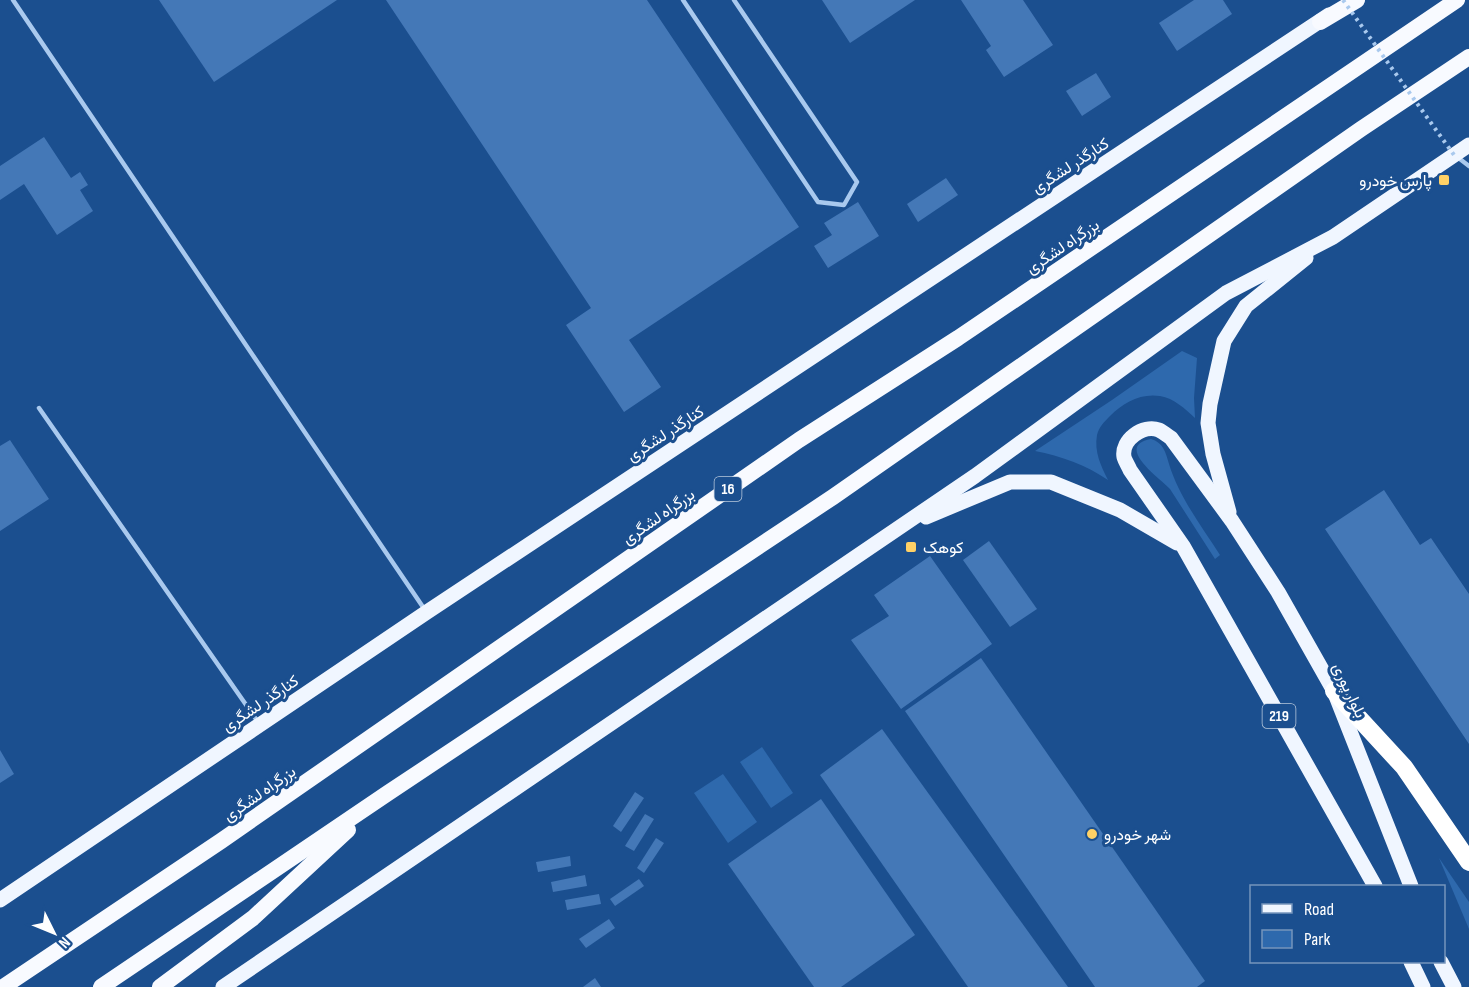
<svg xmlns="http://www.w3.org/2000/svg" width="1469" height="987" font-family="'Sofia Sans Condensed',Vazirmatn,sans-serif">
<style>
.green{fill:#2e69ad}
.building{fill:#4478b7}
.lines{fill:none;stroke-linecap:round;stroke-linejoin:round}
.service{stroke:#a9c9ee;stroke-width:4.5}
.primary{stroke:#f0f6ff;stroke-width:15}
.trunk{stroke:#f8faff;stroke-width:16}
.motorway{stroke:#fff;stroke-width:18}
.path-bridge{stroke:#a9c9ee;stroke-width:4;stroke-dasharray:3 4.5;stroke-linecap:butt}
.poi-dot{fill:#ffd166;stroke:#1b4f8f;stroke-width:2}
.labels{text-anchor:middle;stroke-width:6;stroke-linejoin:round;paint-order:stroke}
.shield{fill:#1b4f8f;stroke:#bbcadd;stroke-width:1.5}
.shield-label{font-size:15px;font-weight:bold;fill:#fff}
.street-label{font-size:16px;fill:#fff;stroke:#1b4f8f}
.poi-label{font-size:16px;fill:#fff;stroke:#1b4f8f;text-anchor:start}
</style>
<rect width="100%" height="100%" fill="#1b4f8f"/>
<g class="green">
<path d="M1182,351L1197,358L1194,398L1195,418C1185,409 1174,398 1160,396C1140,393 1123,403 1110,416C1104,422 1099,427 1097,435C1094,452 1101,466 1108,480C1086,465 1061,456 1035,451L1112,400Z"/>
<path d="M1151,439C1163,442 1166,453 1169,464C1179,497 1202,527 1220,555L1215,559L1170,489C1161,479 1113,446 1151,439Z"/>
<polygon points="762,747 793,793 771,808 740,762"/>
<polygon points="723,774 757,822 728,843 694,793"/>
<polygon points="1439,858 1469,902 1469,929"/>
</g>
<g class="building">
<polygon points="159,0 337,0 214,82"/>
<polygon points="386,0 647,0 799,227 629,340 661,387 624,412 566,325 591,308"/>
<polygon points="822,0 915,0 850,43"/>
<polygon points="961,0 1023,0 1053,45 1004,77 986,50 991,46"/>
<polygon points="1194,0 1223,0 1232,14 1177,51 1159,23"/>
<polygon points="1096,73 1111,97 1082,116 1066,91"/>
<polygon points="44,137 71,178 80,172 88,185 80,190 93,211 57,235 24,184 0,200 0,166"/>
<polygon points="946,178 958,195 918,222 907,204"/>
<polygon points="858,202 879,236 828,268 814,246 832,235 824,223"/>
<polygon points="10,440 49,499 0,531 0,446"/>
<polygon points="1384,490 1420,545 1431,538 1469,594 1469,744 1325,529"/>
<polygon points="989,541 1037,609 1010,627 963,560"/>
<polygon points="930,556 992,644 901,709 851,640 889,616 874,595"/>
<polygon points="981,658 1205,981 1197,987 1095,987 905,711"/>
<polygon points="882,729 1068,987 968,987 820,775"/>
<polygon points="0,750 14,774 0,783"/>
<polygon points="635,792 644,798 621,832 613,826"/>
<polygon points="821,799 915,935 841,987 814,987 728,864"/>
<polygon points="645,814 654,819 634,851 625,846"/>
<polygon points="656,838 664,843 644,873 637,868"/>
<polygon points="570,856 571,866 538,872 536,862"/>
<polygon points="585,875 587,886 553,892 551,882"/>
<polygon points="639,879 644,886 615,906 610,899"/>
<polygon points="599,894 601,904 567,910 565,900"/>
<polygon points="609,919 615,928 586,948 579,939"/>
<polygon points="595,978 601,987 583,987"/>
</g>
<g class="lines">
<g class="service">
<polyline points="13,0 389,557 425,610"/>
<polyline points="683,0 818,202 844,205 857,182 734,0"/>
<polyline points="1456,156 1469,166"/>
<polyline points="39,408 258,722"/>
</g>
<g class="primary">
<polyline points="1229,512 1213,454 1208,423 1210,404 1224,341 1246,306 1306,258"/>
<polyline points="926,517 1010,482 1051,482 1120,510 1177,543"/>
<path d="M1375,886L1183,546L1130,470C1129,467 1125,461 1124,457C1121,440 1143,424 1159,430C1163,432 1168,436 1171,438L1232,521L1278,592L1334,691L1411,886"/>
<polyline points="0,900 427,612 1329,15"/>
<polyline points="1411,962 1423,987"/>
<polyline points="1441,962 1454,987"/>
<polyline points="223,987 975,476 1226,293 1333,237 1469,145"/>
</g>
<g class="trunk">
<polyline points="1320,22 1357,0"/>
<polyline points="3,987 221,841 799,440 958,338 1457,0"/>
<polyline points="101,987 388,793 833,497 1361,129 1469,57"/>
<polyline points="160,987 253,918 348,830"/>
</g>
<polyline class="motorway" points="1334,691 1404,767 1469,862"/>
<polyline class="path-bridge" points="1343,0 1454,155"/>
</g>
<g class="poi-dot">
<rect x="1438" y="174" width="12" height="12" rx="3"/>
<rect x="905" y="541" width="12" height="12" rx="3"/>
<circle cx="1092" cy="834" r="6"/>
</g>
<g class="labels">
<g class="shield">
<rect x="714.5" y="477" width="27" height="24" rx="4.5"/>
<rect x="1262.5" y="704" width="33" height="24" rx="4.5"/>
</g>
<g class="shield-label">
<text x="728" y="494">16</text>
<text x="1279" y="721">219</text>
</g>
<g class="street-label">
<text transform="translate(1070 165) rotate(-33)" y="6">کنارگذر لشگری</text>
<text transform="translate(1062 246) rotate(-34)" y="6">بزرگراه لشگری</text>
<text transform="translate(665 433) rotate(-33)" y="6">کنارگذر لشگری</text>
<text transform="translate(658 516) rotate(-35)" y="6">بزرگراه لشگری</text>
<text transform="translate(1350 690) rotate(65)" y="6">بلوار پوری</text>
<text transform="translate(260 703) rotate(-34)" y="6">کنارگذر لشگری</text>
<text transform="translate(259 793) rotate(-35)" y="6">بزرگراه لشگری</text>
</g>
<g class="poi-label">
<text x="1432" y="186" text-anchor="end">پارس خودرو</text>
<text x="923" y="553">کوهک</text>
<text x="1104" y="840">شهر خودرو</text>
</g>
</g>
<rect x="1250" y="885" width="195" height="78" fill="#1b4f8f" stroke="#7695bc" stroke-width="1.5"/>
<rect x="1262" y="904" width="30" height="9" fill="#f0f6ff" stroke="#7695bc" stroke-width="1.5"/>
<text x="1304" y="915" font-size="18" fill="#ffffff">Road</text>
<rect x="1262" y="930" width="30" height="18" fill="#2e69ad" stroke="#7695bc" stroke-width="1.5"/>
<text x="1304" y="945" font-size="18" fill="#ffffff">Park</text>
<g transform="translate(54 933) rotate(133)" stroke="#1b4f8f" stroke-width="4.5" paint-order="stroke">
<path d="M0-4.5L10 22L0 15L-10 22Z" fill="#ffffff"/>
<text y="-9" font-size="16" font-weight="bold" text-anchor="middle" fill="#ffffff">N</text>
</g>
</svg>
